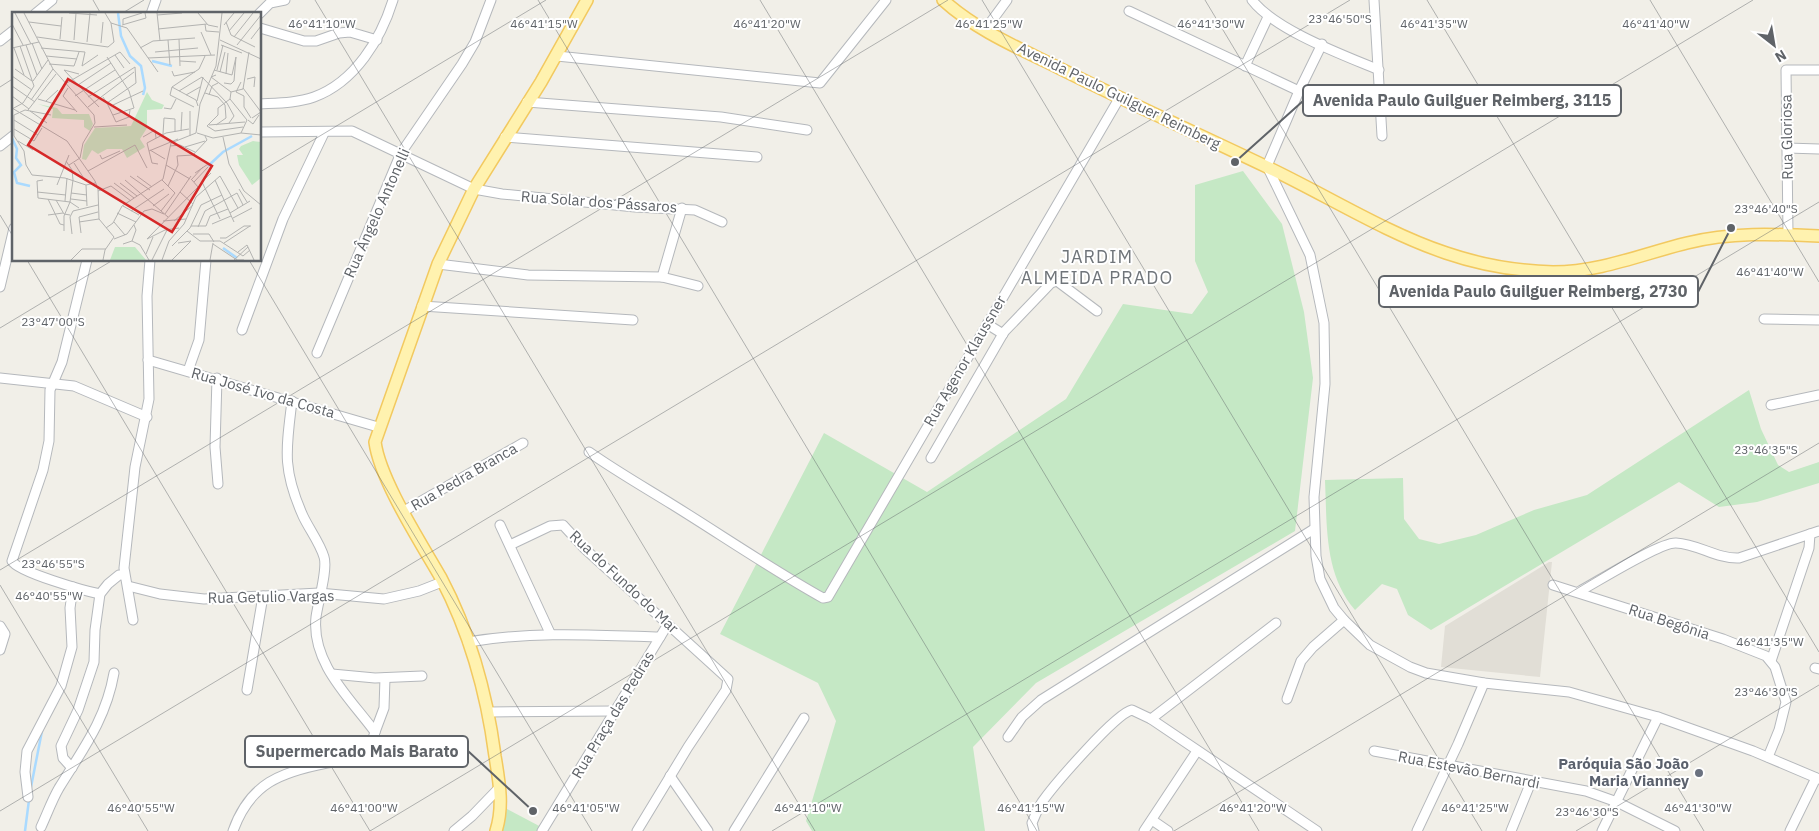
<svg xmlns="http://www.w3.org/2000/svg" width="1819" height="831" font-family="'IBM Plex Sans',sans-serif">
<style>
.education{fill:#e1ded6}
.green{fill:#c5e8c5}
.lines{fill:none;stroke-linecap:round;stroke-linejoin:round}
.stream{stroke:#aadaff;stroke-width:2.5}
.minor-casing{stroke:#b5b8bc;stroke-width:11}
.major-casing{stroke:#f2c960;stroke-width:14}
.minor{stroke:#fff;stroke-width:9}
.major{stroke:#fff2af;stroke-width:11}
.ticks{fill:none;stroke:#5f6368;stroke-width:1;stroke-opacity:0.45}
.worship-dot{fill:#6b7280;stroke:#fff;stroke-width:2}
.labels{text-anchor:middle;stroke-width:4;stroke-linejoin:round;paint-order:stroke}
.street-label{font-size:15px;fill:#5f6368;stroke:#fff}
.worship-label{font-size:15px;font-weight:bold;fill:#5b616d;stroke:#fff;text-anchor:end}
.quarter-label{font-size:18px;letter-spacing:1px;fill:#70757a;stroke:#fff}
.inset-river{fill:none;stroke:#aadaff;stroke-width:2.5}
.inset-road{fill:none;stroke:#b3b3b1;stroke-width:1}
.view{fill:#d62828;fill-opacity:0.15;stroke:#d62828;stroke-width:2.5}
.inset-edge{fill:none;stroke:#5f6368;stroke-width:2.5}
.ticks-label{font-size:12px;text-anchor:middle;fill:#5f6368;stroke:#fff;stroke-width:4;stroke-linejoin:round;paint-order:stroke}
.leader{fill:none;stroke:#5f6368;stroke-width:2}
.callout-dot{fill:#5f6368;stroke:#fff;stroke-width:2}
.callout{fill:#fff;stroke:#5f6368;stroke-width:2}
.callout-label{font-size:16px;text-anchor:middle;font-weight:bold;fill:#5f6368}
</style>
<rect width="100%" height="100%" fill="#f1efe8"/>
<polygon class="education" points="1549,562 1552,562 1540,677 1441,667 1445,626"/>
<g class="green">
<polygon points="1243,171 1282,224 1304,312 1313,378 1295,531 1036,683 973,747 985,831 812,831 806,821 836,721 818,683 720,634 824,433 927,492 1066,399 1123,304 1192,314 1208,292 1195,261 1195,185"/>
<path d="M1749,390L1761,429L1778,465L1789,472L1819,462V483L1757,502L1719,507L1679,482L1431,630L1408,615L1397,589L1382,584L1355,610C1324,574 1327,525 1325,480L1403,478L1404,519L1419,539L1439,544L1476,535L1534,510L1587,495Z"/>
<polygon points="507,809 543,828 540,831 500,831"/>
</g>
<g class="lines">
<g class="stream">
<polyline points="31,787 42,731"/>
<polyline points="25,831 29,800"/>
</g>
<g class="minor-casing">
<g id="minor">
<path d="M1252,0C1275,30 1343,55 1379,70"/>
<polyline points="1374,0 1382,136"/>
<polyline points="1129,11 1299,91"/>
<polyline points="35,14 52,0"/>
<polyline points="151,14 156,0"/>
<polyline points="259,14 270,3 285,0"/>
<polyline points="260,28 304,41 316,41 339,33 350,32 377,40"/>
<polyline points="985,30 1007,0"/>
<polyline points="0,41 14,30"/>
<polyline points="1322,44 1299,91 1267,166 1310,255 1324,323 1325,384 1314,497 1316,556 1320,579 1334,608 1344,620 1370,645 1410,667 1426,673 1484,683 1569,692 1658,717 1753,751 1819,779"/>
<polyline points="557,56 820,83 886,0"/>
<polyline points="1245,66 1268,17"/>
<polyline points="527,102 721,117 807,130"/>
<path d="M260,104C278,103 297,103 314,97C355,82 381,39 393,0"/>
<polyline points="260,132 352,131 474,189 502,194 635,207 695,210 722,222"/>
<polyline points="505,137 757,157"/>
<polyline points="0,146 14,135"/>
<polyline points="1787,148 1819,149"/>
<polyline points="1788,234 1786,70 1819,70"/>
<path d="M87,260L62,362L50,390L49,441L43,470L12,561C18,572 85,591 100,594"/>
<polyline points="438,264 528,275 662,277 698,286"/>
<polyline points="662,277 682,208"/>
<polyline points="0,287 14,228"/>
<polyline points="422,306 633,320"/>
<polyline points="1764,319 1819,320"/>
<polyline points="987,324 1003,334"/>
<polyline points="242,330 283,219 324,133"/>
<polyline points="317,353 401,153 462,64 475,42 491,0"/>
<polyline points="148,360 378,427"/>
<polyline points="188,371 199,340 206,260"/>
<polyline points="0,378 74,386 147,417"/>
<polyline points="217,378 215,447 218,484"/>
<polyline points="1771,405 1819,395"/>
<path d="M589,452C616,471 644,487 673,505C723,536 771,569 823,598L828,597L1120,97"/>
<polyline points="931,458 1004,332 1051,283 1057,281 1097,311"/>
<polyline points="404,511 523,443"/>
<polyline points="500,525 550,633"/>
<polyline points="510,545 550,526 563,525 585,549 728,679 726,690 688,747 637,831"/>
<polyline points="1553,585 1723,639 1766,656 1775,667 1786,702 1779,730 1768,757"/>
<polyline points="128,586 160,594 204,599 319,593 384,599 419,591 442,582"/>
<path d="M1580,591C1597,582 1660,542 1676,543C1698,544 1717,559 1739,558L1819,531"/>
<polyline points="133,620 124,568 135,467 149,399 147,296 150,260"/>
<polyline points="0,626 5,634 0,650"/>
<path d="M468,642C532,631 596,635 660,637"/>
<polyline points="1771,661 1809,548 1810,534"/>
<polyline points="1815,668 1819,669"/>
<polyline points="332,674 375,678 422,676"/>
<polyline points="247,690 263,596"/>
<polyline points="1287,699 1301,661 1313,647 1344,620"/>
<polyline points="489,712 614,711"/>
<polyline points="1151,719 1276,623"/>
<polyline points="375,732 384,708 385,678"/>
<polyline points="1008,737 1022,717 1041,700 1314,529"/>
<polyline points="1374,751 1586,791 1617,802 1675,831"/>
<polyline points="72,768 63,758 61,746 78,710 94,662 95,630 100,594 108,584 119,575 124,575"/>
<polyline points="670,776 708,831"/>
<polyline points="28,797 25,772 27,751 61,686 72,647 70,608 73,587"/>
<polyline points="1152,820 1168,831"/>
<path d="M41,827C47,814 52,800 59,788C83,749 106,719 114,673"/>
<path d="M233,831C250,783 281,772 327,763C338,761 352,760 361,755C370,750 372,741 375,732C350,698 311,663 316,617C318,602 328,569 324,557C320,543 309,529 303,516C282,469 286,450 292,401"/>
<polyline points="454,831 472,816 500,787"/>
<polyline points="542,831 668,624"/>
<polyline points="734,831 804,718"/>
<path d="M1034,831L1032,823C1035,816 1038,808 1042,802C1054,785 1116,713 1132,710L1151,719L1317,831"/>
<polyline points="1144,831 1197,751"/>
<polyline points="1417,831 1458,744 1484,683"/>
<polyline points="1511,831 1531,782"/>
<polyline points="1602,831 1658,717"/>
<polyline points="1790,831 1816,778"/>
</g>
</g>
<g class="major-casing">
<g id="major">
<path d="M943,0C977,31 1021,49 1061,69C1129,103 1198,134 1267,167C1326,195 1384,232 1446,253C1481,265 1517,271 1553,272C1600,272 1642,254 1687,243C1730,232 1775,234 1819,236"/>
<path d="M496,831C504,806 499,781 495,756C487,695 470,633 441,578C421,543 380,480 375,442L438,264L474,189L541,82L587,0"/>
</g>
</g>
<use href="#minor" class="minor"/>
<use href="#major" class="major"/>
</g>
<path class="ticks" d="M93,0L101,14M315,0L815,831M538,0L1037,831M760,0L1259,831M982,0L1482,831M1205,0L1704,831M1427,0L1819,652M1650,0L1819,282M121,14L144,0M0,87L14,78M260,172L546,0M0,215L14,238M27,260L370,831M249,260L592,831M0,328L113,260M0,570L948,0M0,585L148,831M0,811L1350,0M370,831L1753,0M772,831L1819,202M1174,831L1819,443M1576,831L1819,685"/>
<circle class="worship-dot" cx="1699" cy="773" r="5"/>
<g class="labels">
<g class="street-label">
<text transform="translate(1119 96) rotate(26)" y="5">Avenida Paulo Guilguer Reimberg</text>
<text transform="translate(1787 137) rotate(-91)" y="5">Rua Gloriosa</text>
<text transform="translate(599 202) rotate(4)" y="5">Rua Solar dos Pássaros</text>
<text transform="translate(377 213) rotate(-66)" y="5">Rua Ângelo Antonelli</text>
<text transform="translate(965 361) rotate(-60)" y="5">Rua Agenor Klaussner</text>
<text transform="translate(263 393) rotate(16)" y="5">Rua José Ivo da Costa</text>
<text transform="translate(464 477) rotate(-30)" y="5">Rua Pedra Branca</text>
<text transform="translate(624 582) rotate(43)" y="5">Rua do Fundo do Mar</text>
<text transform="translate(271 597) rotate(-1)" y="5">Rua Getulio Vargas</text>
<text transform="translate(1669 622) rotate(18)" y="5">Rua Begônia</text>
<text transform="translate(613 715) rotate(-59)" y="5">Rua Praça das Pedras</text>
<text transform="translate(1469 770) rotate(11)" y="5">Rua Estevão Bernardi</text>
</g>
<g class="worship-label">
<text x="1689" y="769">Paróquia São João<tspan x="1689" dy="17">Maria Vianney</tspan></text>
</g>
<g class="quarter-label">
<text x="1097" y="263">JARDIM<tspan x="1097" dy="21">ALMEIDA PRADO</tspan></text>
</g>
</g>
<g transform="translate(12 12)">
<rect width="249" height="249" fill="#f1efe8"/>
<path d="M135,80L140,88L152,93L150,97L135,98V116L128,127L133,135L115,146L110,137H95L86,142L80,138L74,148L70,147L72,133L83,116L119,114ZM26,92L45,96L50,102H77L81,112L78,119L72,115V108L40,106L41,97ZM241,129L249,130V166L240,173L227,153L225,143H231L227,137L229,134ZM103,235H123L134,248H98Z" fill="#c5e8c5"/>
<path class="inset-river" d="M106,1L109,24L118,44L129,54L133,76L131,83M140,49L160,54M0,126L5,137L4,146L9,153L2,160L5,171L18,174M196,154L211,140L240,124M211,236L225,246"/>
<path class="inset-road" d="M3,1L19,32M12,1L41,57L82,103L83,111L71,131L68,146L57,153M57,1L85,3M93,1L99,11L115,16L146,60M145,1L148,29M186,1L196,13L206,15M145,3L170,1M17,10L49,14M214,10L219,23L243,35M0,12L11,33M111,12V7L130,1M193,12L194,19L207,20M110,13L134,6L133,1M212,13L222,1M146,17L195,12M217,19L232,1M189,20L199,43M25,25L96,35L102,30L99,11M222,25L241,1M48,27L50,5M167,27L168,54M239,27L249,14M62,28L64,1M156,28L158,53M208,28L249,47M75,30L78,1M20,31L30,57M89,31L91,10M14,33L25,63M209,33L230,41M225,33L249,3M0,36L27,30M2,36L12,63M29,36L73,40L70,54L86,43M128,36L141,29L183,26M143,40L186,36M103,43L112,56M34,44L65,47M95,45L117,79L122,96L101,103M136,46L203,43M168,49L184,50M37,52L62,54L67,40M3,57L20,69M52,58L87,95M52,58L67,62M202,58L220,63L224,45M205,58L211,33M160,59L162,64L183,60M208,60L213,40M214,62L216,41M204,63L199,65L219,80L218,87L235,108L229,121M0,64L20,78M190,65L215,91L222,104L217,111M235,67L243,65L242,75M21,69L36,48M229,70L224,80L232,84V95L239,106M212,71L219,72L222,69L224,45M53,72L108,40L118,52M66,73L99,51M0,74L23,90M160,75L187,57L193,44M160,75L184,88L186,94M160,75L158,83L182,95M56,76L51,84L65,100M231,76L249,100L240,106M167,79L190,65M219,80L231,77L237,40M193,81L206,85L213,93M174,83L188,75M197,83L200,74L206,71M0,84L17,97M63,84L103,58M76,85L123,55L124,71L95,91L91,85M26,87L63,98M218,87L206,96V103L195,114L203,119L231,115M19,88L41,57M34,89L46,78M185,89L191,65M95,91L104,110L117,105L118,98M101,93L131,79M76,95L122,60M0,96L55,129L83,169L86,177L87,207L102,225L93,238L91,248M152,96L159,97L164,87M0,97L11,91L22,74L8,34M16,98L44,62M18,99L35,111M178,99V124M39,103L13,98L2,103V124L12,139L14,153L20,163L53,166L74,173L83,171M2,108L26,123M236,108L241,112L247,103M197,113L233,110M204,113L214,106L213,93M82,115L115,113M2,117L22,129L30,116M169,119L170,100M185,121L201,126L229,121L249,123M151,122L152,106L163,107V120M131,125L143,118L144,126M211,125L217,152L232,179L249,193M6,129L21,138M158,134L168,133L183,140M173,135L193,129M138,138L153,147M137,139L166,127M88,143L90,147L108,139M62,151L71,165M146,152L140,151L135,131L154,121L177,117M154,153L178,167M76,159L123,133L135,156M183,161L196,152M199,161L190,170L208,207M118,164L138,178M125,164L140,175M31,168L25,169L26,186L58,190L67,196M113,168L156,205M150,168L163,181M179,168L191,155M203,168L222,210M182,170L196,155M102,171L122,186M108,171L125,184M45,173L57,143M74,173L75,194M156,174L166,153L165,144L181,143L195,128L193,124M227,177L235,190M86,179L99,174L119,189M25,180L54,183M168,180L181,192M59,181L75,183M36,187L48,212L52,213M59,187L75,189M44,188L52,202L58,203M53,189L55,166M111,194L127,203M141,194L157,182M119,199L152,177M149,199L163,181M105,201L124,210M218,201L238,189M153,202L179,164M36,203L51,201M221,206L240,196M151,209L174,207M162,209L181,193M67,210L87,207M102,210L113,223M200,212L219,204M179,214H194L198,204L216,197M186,215L193,199L225,181L231,193M94,216L101,211L110,194L151,167L159,131L184,121L188,92L204,54L210,1M167,216L153,218L135,227L186,175L180,168M52,219V204L58,190L61,168L60,158L54,149M175,219L188,229H208L231,244L238,238M69,221L67,205L86,200M60,222L58,205L61,199L86,193M181,222H197L202,230M208,226H214L232,214H239M102,227L115,222L132,199L140,197L152,202M120,229L124,218L122,213M212,231L238,214M111,232L120,229L128,233L137,248M201,232L225,248H232M160,234L178,216L189,193L210,183M226,240L235,233L242,248M134,242L141,225M59,248L70,237H94M140,248L155,218M150,248L157,229L172,212L184,185L208,164L226,196M160,248L179,229L166,231M198,248L201,231M222,248L236,235"/>
<path class="view" d="M56,67L200,154L160,220L16,133Z"/>
<rect width="249" height="249" class="inset-edge"/>
</g>
<g class="ticks-label">
<text x="1340" y="23">23°46'50"S</text>
<text x="1434" y="28">46°41'35"W</text>
<text x="322" y="28">46°41'10"W</text>
<text x="544" y="28">46°41'15"W</text>
<text x="767" y="28">46°41'20"W</text>
<text x="989" y="28">46°41'25"W</text>
<text x="1211" y="28">46°41'30"W</text>
<text x="1656" y="28">46°41'40"W</text>
<text x="1766" y="213">23°46'40"S</text>
<text x="1770" y="276">46°41'40"W</text>
<text x="53" y="326">23°47'00"S</text>
<text x="1766" y="454">23°46'35"S</text>
<text x="53" y="568">23°46'55"S</text>
<text x="49" y="600">46°40'55"W</text>
<text x="1770" y="646">46°41'35"W</text>
<text x="1766" y="696">23°46'30"S</text>
<text x="141" y="812">46°40'55"W</text>
<text x="364" y="812">46°41'00"W</text>
<text x="586" y="812">46°41'05"W</text>
<text x="808" y="812">46°41'10"W</text>
<text x="1031" y="812">46°41'15"W</text>
<text x="1253" y="812">46°41'20"W</text>
<text x="1475" y="812">46°41'25"W</text>
<text x="1698" y="812">46°41'30"W</text>
<text x="1587" y="816">23°46'30"S</text>
</g>
<path class="leader" d="M1235 162L1303 101M1731 228L1698 292M533 811L468 751"/>
<g class="callout-dot">
<circle cx="1235" cy="162" r="5"/>
<circle cx="1731" cy="228" r="5"/>
<circle cx="533" cy="811" r="5"/>
</g>
<g class="callout">
<rect x="1303" y="85" width="318" height="31" rx="5"/>
<rect x="1379" y="276" width="319" height="31" rx="5"/>
<rect x="245" y="736" width="223" height="31" rx="5"/>
</g>
<g class="callout-label">
<text x="1462" y="106">Avenida Paulo Guilguer Reimberg, 3115</text>
<text x="1538" y="297">Avenida Paulo Guilguer Reimberg, 2730</text>
<text x="357" y="757">Supermercado Mais Barato</text>
</g>
<g transform="translate(1774 45) rotate(149)" stroke="#ffffff" stroke-width="4" paint-order="stroke">
<path d="M0-4L9 19L0 12L-9 19Z" fill="#5f6368"/>
<text y="-8" font-size="14" font-weight="bold" text-anchor="middle" fill="#5f6368">N</text>
</g>
</svg>
